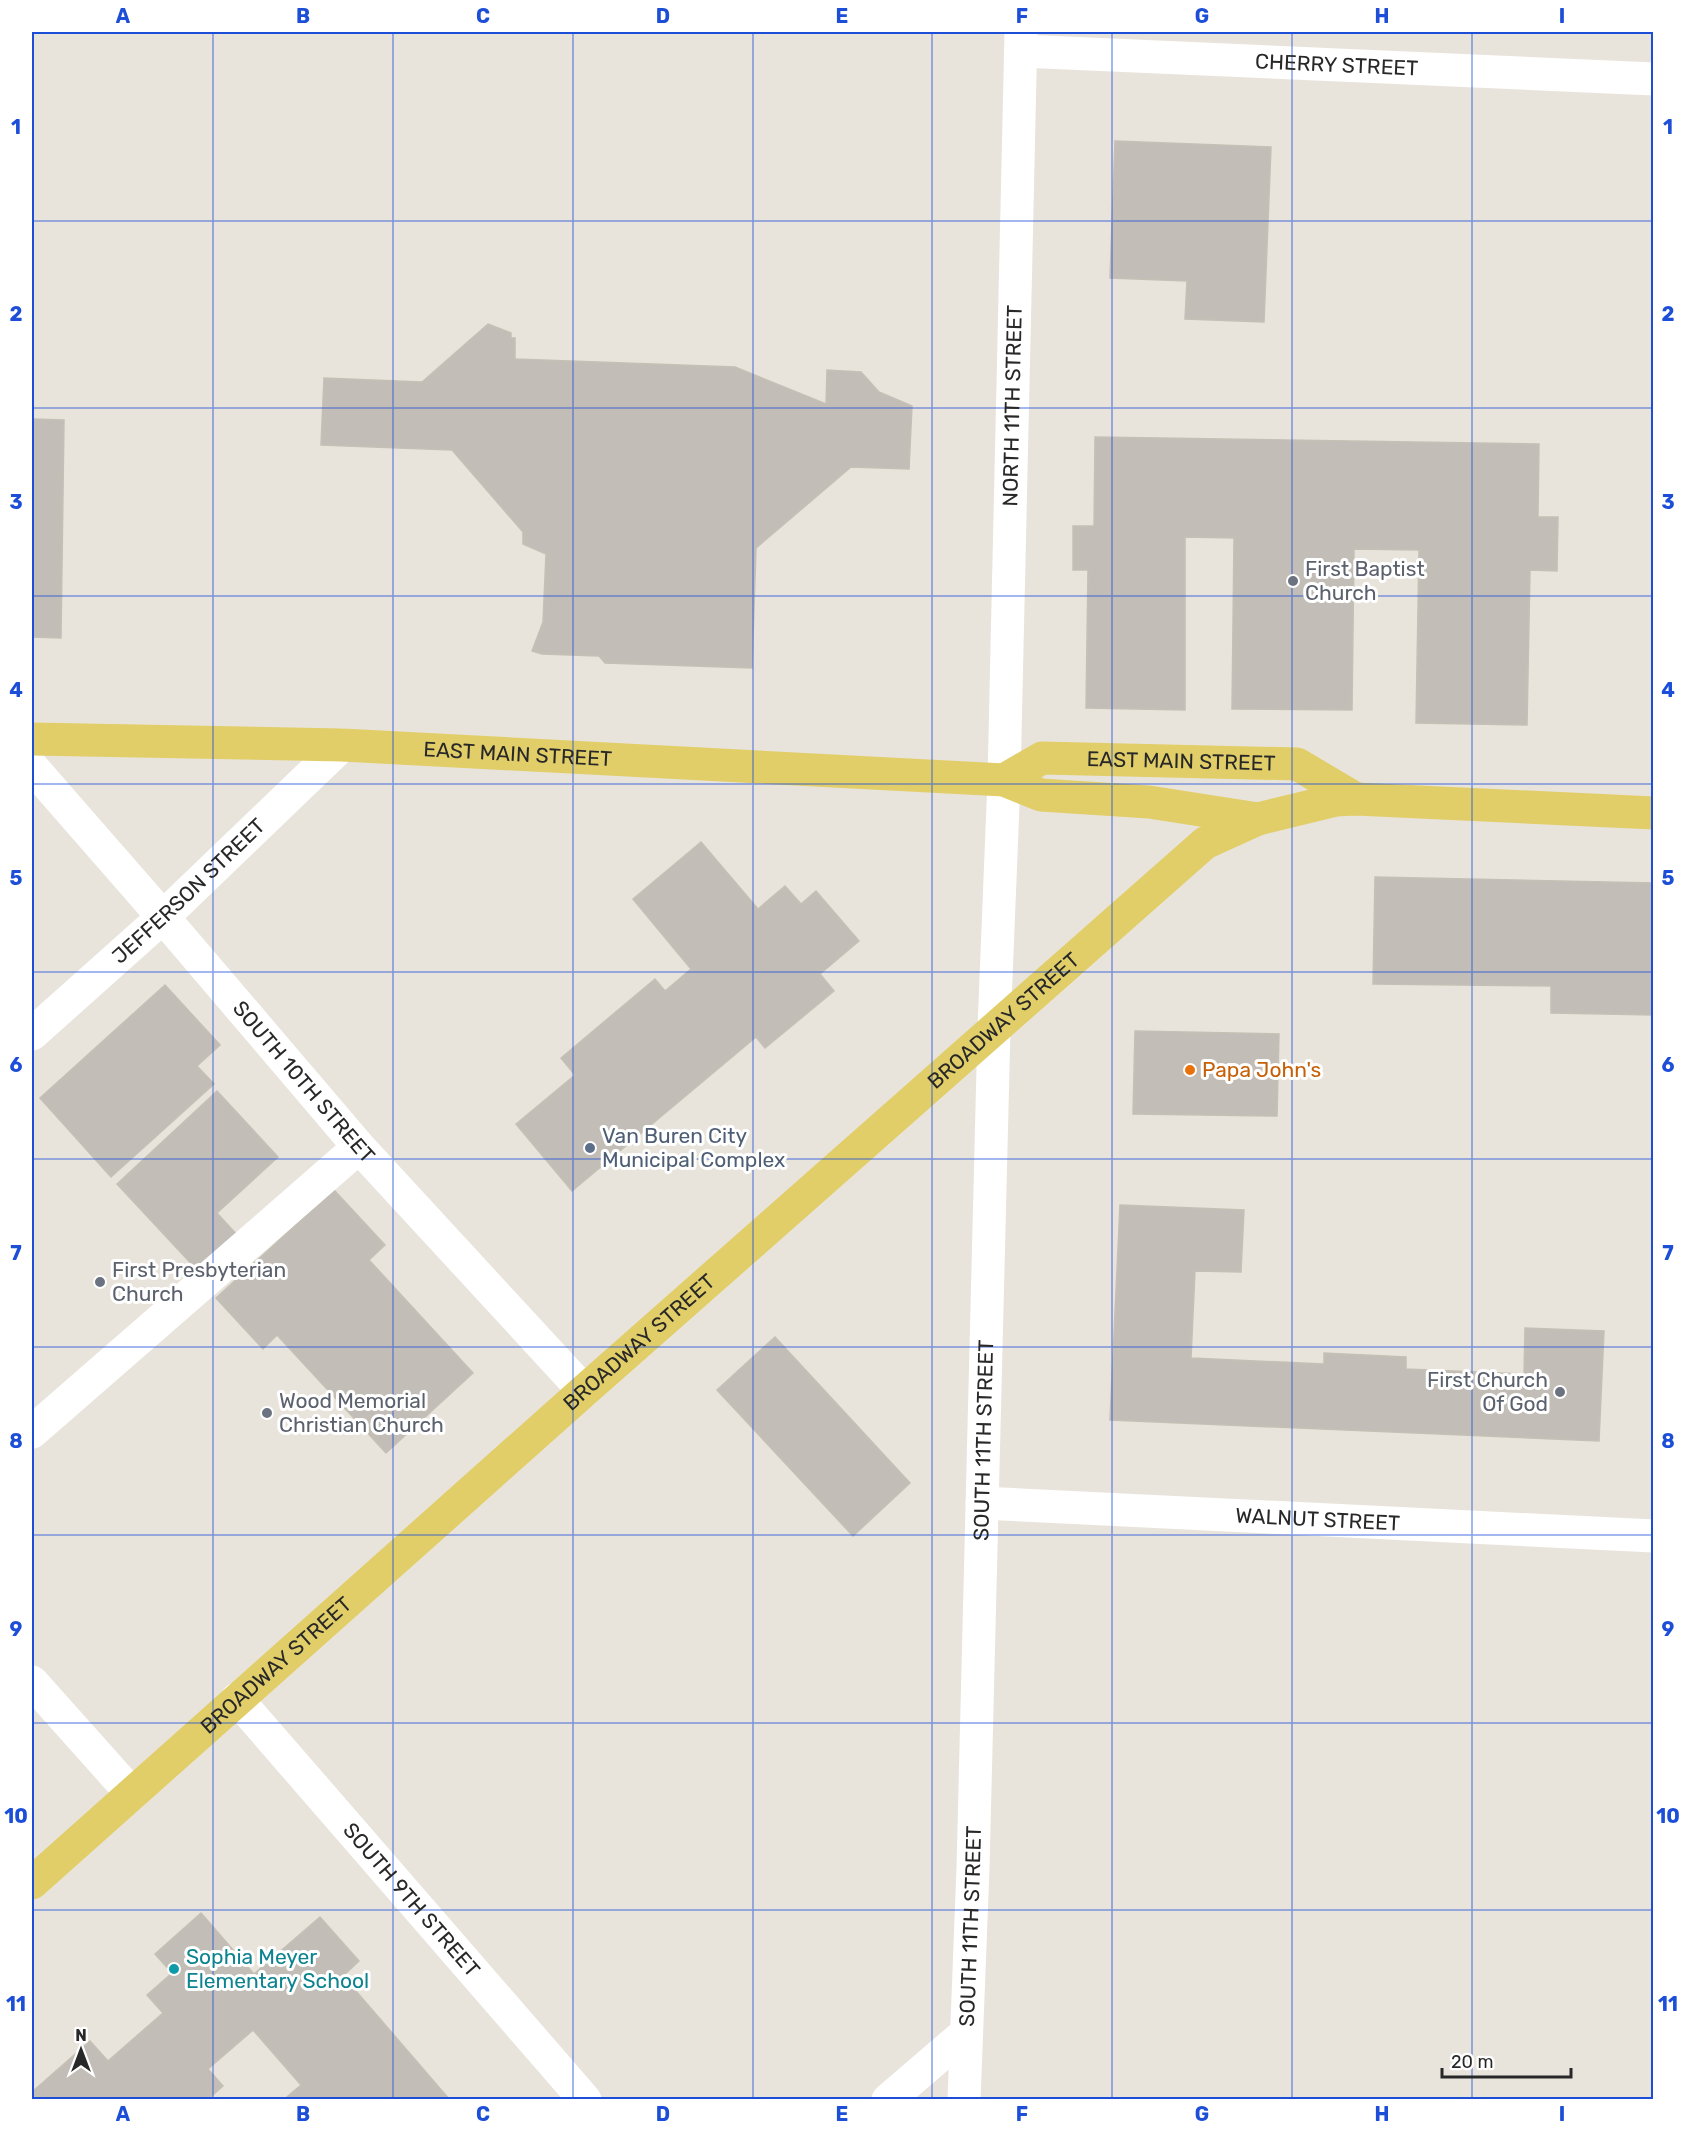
<svg xmlns="http://www.w3.org/2000/svg" width="1685" height="2131" font-family="Rubik,sans-serif">
<style>
.building{fill:#c2beb7;stroke:#c4c0b5;stroke-width:1.5}
.lines{fill:none;stroke-linecap:round;stroke-linejoin:round}
.minor{stroke:#fff;stroke-width:33}
.major{stroke:#e1ce68;stroke-width:33}
.grid{fill:none;stroke:#1d4ed8;stroke-width:1.5;stroke-opacity:0.55}
.worship-dot{fill:#6b7280;stroke:#fff;stroke-width:2}
.food-dot{fill:#e8710a;stroke:#fff;stroke-width:2}
.service-dot{fill:#5c6f8a;stroke:#fff;stroke-width:2}
.culture-dot{fill:#0f9aa8;stroke:#fff;stroke-width:2}
.labels{text-anchor:middle;stroke-width:6;stroke-linejoin:round;paint-order:stroke}
.street-label{font-size:21px;fill:#282828;stroke:#fff}
.worship-label{font-size:21px;fill:#5b616d;stroke:#fff;text-anchor:start}
.food-label{font-size:21px;fill:#c56008;stroke:#fff;text-anchor:start}
.service-label{font-size:21px;fill:#4e5e75;stroke:#fff;text-anchor:start}
.culture-label{font-size:21px;fill:#0d838f;stroke:#fff;text-anchor:start}
.neatline{fill:none;stroke:#1d4ed8;stroke-width:2}
.grid-label{font-size:20px;text-anchor:middle;font-weight:bold;fill:#1d4ed8}
</style>
<rect width="100%" height="100%" fill="#e9e4db"/>
<g class="building">
<polygon points="1115,141 1271,147 1264,322 1185,319 1187,281 1110,278"/>
<polygon points="488,324 511,333 511,338 515,338 515,359 735,367 826,404 827,370 861,372 879,392 912,406 909,469 851,467 756,548 752,668 605,663 599,656 542,654 532,651 543,622 546,554 523,544 523,532 452,450 321,445 324,378 422,382"/>
<polygon points="32,419 64,420 61,638 32,637"/>
<polygon points="1095,437 1539,444 1538,517 1558,517 1557,571 1530,570 1527,725 1416,723 1419,550 1354,549 1352,710 1232,709 1234,538 1185,537 1185,710 1086,708 1088,570 1073,570 1073,526 1094,526"/>
<polygon points="701,842 758,909 785,886 801,904 816,891 859,941 820,974 834,991 765,1048 756,1037 572,1191 516,1124 575,1075 561,1058 655,979 665,991 691,969 633,899"/>
<polygon points="1375,877 1654,883 1654,1015 1551,1013 1551,986 1373,984"/>
<polygon points="165,985 220,1045 197,1066 214,1084 111,1177 40,1098"/>
<polygon points="1135,1031 1279,1034 1277,1116 1133,1114"/>
<polygon points="217,1091 278,1157 217,1213 238,1236 199,1272 117,1184"/>
<polygon points="334,1190 385,1245 369,1260 473,1373 386,1453 277,1335 263,1349 216,1298"/>
<polygon points="1120,1205 1244,1210 1241,1272 1195,1271 1191,1358 1324,1364 1324,1353 1406,1357 1406,1369 1524,1374 1525,1328 1604,1331 1599,1441 1110,1420"/>
<polygon points="775,1337 910,1483 853,1536 717,1390"/>
<polygon points="201,1913 254,1974 320,1917 359,1961 343,1976 450,2100 289,2100 287,2097 301,2085 253,2030 208,2069 223,2086 207,2100 32,2100 32,2092 90,2041 108,2061 163,2013 147,1995 172,1973 155,1954"/>
</g>
<g class="lines">
<g class="minor">
<path id="s1" d="M1021,51L1654,79"/>
<path id="s2" d="M32,767L163,917L359,1147L584,1391"/>
<path id="s3" d="M32,1034L163,917L342,745"/>
<polyline points="32,1432 359,1147"/>
<path id="s4" d="M982,1503L1654,1536"/>
<polyline points="32,1682 132,1794"/>
<path id="s5" d="M237,1699L585,2100"/>
<polyline points="888,2100 966,2033"/>
<path id="s6" d="M964,2100L973,1868L994,1028L1004,780L1021,32"/>
</g>
<g class="major">
<path id="s7" d="M32,739L342,745L1004,780L1041,795L1149,802L1258,819L1336,800L1356,799L1654,813"/>
<path id="s8" d="M1004,780L1042,758L1297,764L1356,799"/>
<path id="s9" d="M32,1883L584,1391L1205,843L1258,819"/>
</g>
</g>
<path class="grid" d="M213,32V2100M393,32V2100M573,32V2100M753,32V2100M932,32V2100M1112,32V2100M1292,32V2100M1472,32V2100M32,221H1654M32,408H1654M32,596H1654M32,784H1654M32,972H1654M32,1159H1654M32,1347H1654M32,1535H1654M32,1723H1654M32,1910H1654"/>
<g class="worship-dot">
<circle cx="1293" cy="581" r="6"/>
<circle cx="100" cy="1282" r="6"/>
<circle cx="1560" cy="1392" r="6"/>
<circle cx="267" cy="1413" r="6"/>
</g>
<circle class="food-dot" cx="1190" cy="1070" r="6"/>
<circle class="service-dot" cx="590" cy="1148" r="6"/>
<circle class="culture-dot" cx="174" cy="1969" r="6"/>
<g class="labels">
<g class="street-label">
<text dy="7" stroke="none"><textPath href="#s1" startOffset="316">CHERRY STREET</textPath></text>
<text dy="7" stroke="none"><textPath href="#s6" startOffset="1695">NORTH 11TH STREET</textPath></text>
<text dy="7" stroke="none"><textPath href="#s7" startOffset="486">EAST MAIN STREET</textPath></text>
<text dy="7" stroke="none"><textPath href="#s8" startOffset="183">EAST MAIN STREET</textPath></text>
<text dy="7" stroke="none"><textPath href="#s3" startOffset="212">JEFFERSON STREET</textPath></text>
<text dy="7" stroke="none"><textPath href="#s9" startOffset="1299">BROADWAY STREET</textPath></text>
<text dy="7" stroke="none"><textPath href="#s2" startOffset="416">SOUTH 10TH STREET</textPath></text>
<text dy="7" stroke="none"><textPath href="#s9" startOffset="813">BROADWAY STREET</textPath></text>
<text dy="7" stroke="none"><textPath href="#s6" startOffset="660">SOUTH 11TH STREET</textPath></text>
<text dy="7" stroke="none"><textPath href="#s4" startOffset="336">WALNUT STREET</textPath></text>
<text dy="7" stroke="none"><textPath href="#s9" startOffset="327">BROADWAY STREET</textPath></text>
<text dy="7" stroke="none"><textPath href="#s5" startOffset="266">SOUTH 9TH STREET</textPath></text>
<text dy="7" stroke="none"><textPath href="#s6" startOffset="174">SOUTH 11TH STREET</textPath></text>
</g>
<g class="worship-label">
<text x="1305" y="576">First Baptist<tspan x="1305" dy="24">Church</tspan></text>
<text x="112" y="1277">First Presbyterian<tspan x="112" dy="24">Church</tspan></text>
<text x="1548" y="1387" text-anchor="end">First Church<tspan x="1548" dy="24">Of God</tspan></text>
<text x="279" y="1408">Wood Memorial<tspan x="279" dy="24">Christian Church</tspan></text>
</g>
<g class="food-label">
<text x="1202" y="1077">Papa John's</text>
</g>
<g class="service-label">
<text x="602" y="1143">Van Buren City<tspan x="602" dy="24">Municipal Complex</tspan></text>
</g>
<g class="culture-label">
<text x="186" y="1964">Sophia Meyer<tspan x="186" dy="24">Elementary School</tspan></text>
</g>
</g>
<rect width="1685" height="2131" fill="none" stroke="#ffffff" stroke-width="66"/>
<g transform="translate(81 2050)" stroke="#ffffff" stroke-width="4.5" paint-order="stroke">
<path d="M0-4.5L10 22L0 15L-10 22Z" fill="#282828"/>
<text y="-9" font-size="16" font-weight="bold" text-anchor="middle" fill="#282828">N</text>
</g>
<path d="M1442 2068v9h129v-9" fill="none" stroke="#282828" stroke-width="3"/>
<text x="1451" y="2068" font-size="18" fill="#282828" stroke="#ffffff" stroke-width="4.5" paint-order="stroke">20 m</text>
<rect x="33" y="33" width="1619" height="2065" class="neatline"/>
<g class="grid-label">
<text x="123" y="23">A</text>
<text x="303" y="23">B</text>
<text x="483" y="23">C</text>
<text x="663" y="23">D</text>
<text x="842" y="23">E</text>
<text x="1022" y="23">F</text>
<text x="1202" y="23">G</text>
<text x="1382" y="23">H</text>
<text x="1562" y="23">I</text>
<text x="16" y="134">1</text>
<text x="1668" y="134">1</text>
<text x="16" y="321">2</text>
<text x="1668" y="321">2</text>
<text x="16" y="509">3</text>
<text x="1668" y="509">3</text>
<text x="16" y="697">4</text>
<text x="1668" y="697">4</text>
<text x="16" y="885">5</text>
<text x="1668" y="885">5</text>
<text x="16" y="1072">6</text>
<text x="1668" y="1072">6</text>
<text x="16" y="1260">7</text>
<text x="1668" y="1260">7</text>
<text x="16" y="1448">8</text>
<text x="1668" y="1448">8</text>
<text x="16" y="1636">9</text>
<text x="1668" y="1636">9</text>
<text x="16" y="1823">10</text>
<text x="1668" y="1823">10</text>
<text x="16" y="2011">11</text>
<text x="1668" y="2011">11</text>
<text x="123" y="2121">A</text>
<text x="303" y="2121">B</text>
<text x="483" y="2121">C</text>
<text x="663" y="2121">D</text>
<text x="842" y="2121">E</text>
<text x="1022" y="2121">F</text>
<text x="1202" y="2121">G</text>
<text x="1382" y="2121">H</text>
<text x="1562" y="2121">I</text>
</g>
</svg>
